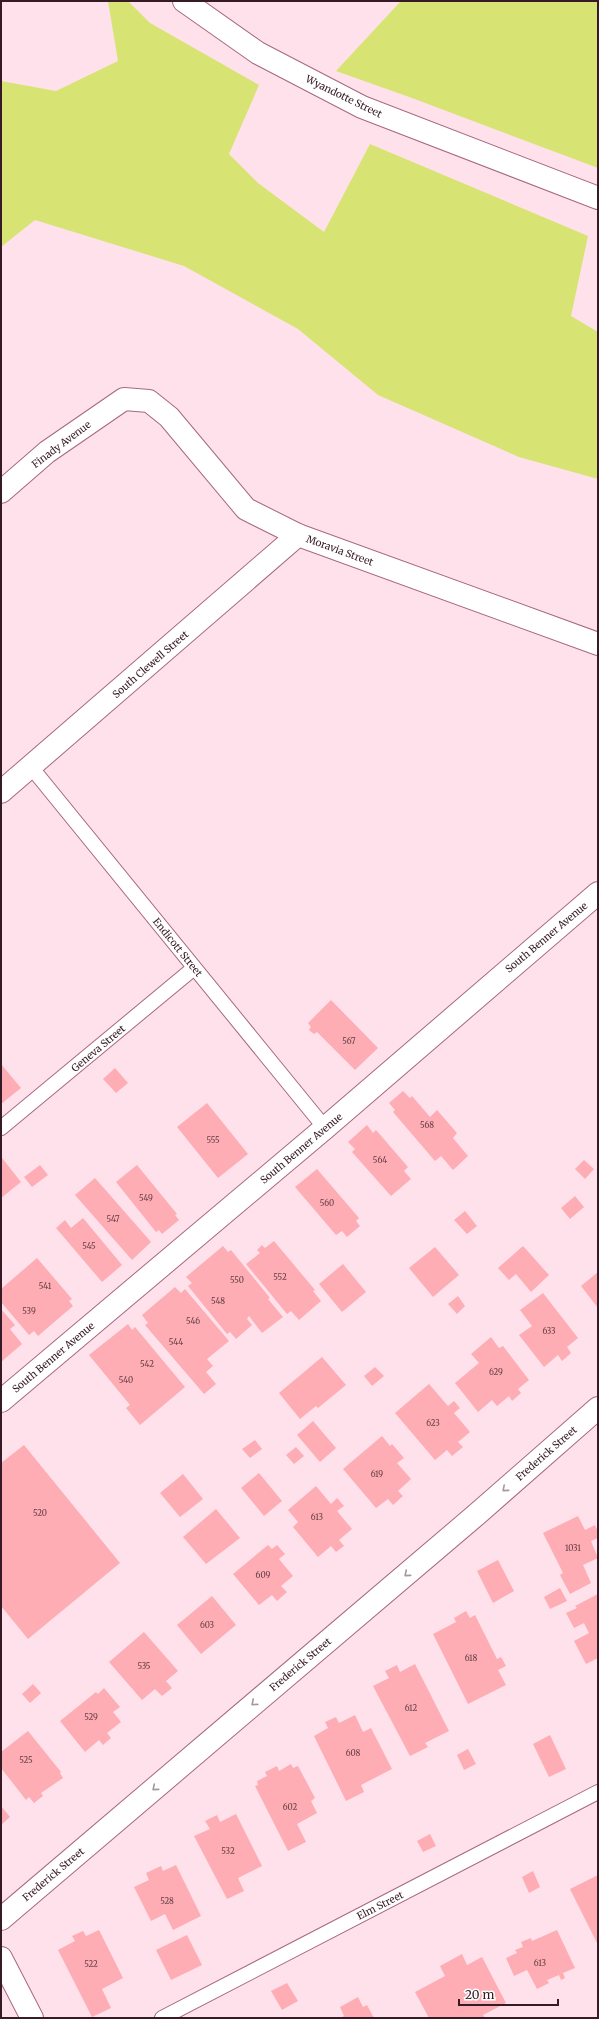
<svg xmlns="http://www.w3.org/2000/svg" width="599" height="2019" font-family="Merriweather,serif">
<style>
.green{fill:#d7e372}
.building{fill:#fdadb3}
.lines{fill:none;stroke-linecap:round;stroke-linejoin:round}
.lane-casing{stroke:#a86782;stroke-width:16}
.street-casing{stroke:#a86782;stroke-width:24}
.primary-casing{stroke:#a86782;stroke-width:24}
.lane{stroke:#fff;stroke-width:14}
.street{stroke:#fff;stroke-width:22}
.primary{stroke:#fff;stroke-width:22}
.oneway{stroke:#a5989d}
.labels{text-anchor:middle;stroke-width:3.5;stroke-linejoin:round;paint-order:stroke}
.number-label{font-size:8px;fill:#684049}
.street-label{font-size:10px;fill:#361b26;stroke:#fff}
</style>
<rect width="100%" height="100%" fill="#ffe1ec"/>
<g class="green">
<polygon points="108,1 128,1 150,23 259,85 229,154 258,183 324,232 370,144 588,236 571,316 598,332 598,479 519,457 378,395 298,329 184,266 35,220 1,247 1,81 56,91 118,61"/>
<polygon points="401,1 598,1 598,168 412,98 336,71"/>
</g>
<g class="building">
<polygon points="331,1000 378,1048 355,1070 317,1032 314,1034 309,1030 311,1027 308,1023"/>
<polygon points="1,1064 21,1088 1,1104"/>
<polygon points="115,1068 128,1083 116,1093 103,1079"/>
<polygon points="403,1091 410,1098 412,1096 430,1117 437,1110 457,1133 453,1138 468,1156 453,1170 441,1156 435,1161 393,1112 395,1110 389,1103"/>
<polygon points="207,1103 248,1154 218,1178 177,1127"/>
<polygon points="367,1125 373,1133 376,1130 408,1167 404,1171 411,1179 391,1196 352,1152 355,1149 348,1142"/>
<polygon points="2,1158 21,1182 1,1198 1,1159"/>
<polygon points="584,1160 594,1169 585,1179 575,1169"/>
<polygon points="40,1165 48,1175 32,1187 24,1177"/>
<polygon points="137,1165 177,1214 175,1215 179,1220 162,1234 159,1230 156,1232 116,1182"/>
<polygon points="317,1169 359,1218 356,1221 360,1226 347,1237 342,1231 336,1235 295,1187"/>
<polygon points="95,1178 151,1242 132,1260 75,1195"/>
<polygon points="575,1196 584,1207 570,1219 561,1208"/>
<polygon points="465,1211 477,1226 467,1234 454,1220"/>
<polygon points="83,1218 122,1265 102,1282 56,1228 65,1220 71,1228"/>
<polygon points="274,1241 315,1290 313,1291 321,1301 299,1320 291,1311 287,1314 246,1264 260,1253 257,1250 262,1245 265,1248"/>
<polygon points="223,1246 228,1252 231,1250 270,1298 268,1299 283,1317 262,1333 249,1316 247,1319 252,1325 236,1339 230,1332 227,1334 188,1286 192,1283 186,1277"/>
<polygon points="523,1246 549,1275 531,1292 516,1274 509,1280 498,1268"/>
<polygon points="435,1247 459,1275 433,1297 409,1268"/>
<polygon points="37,1258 72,1299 69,1301 73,1306 38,1336 34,1331 29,1335 1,1302 1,1289"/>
<polygon points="343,1264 366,1292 342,1312 319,1284"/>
<polygon points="598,1272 598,1308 581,1286"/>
<polygon points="175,1287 181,1293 185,1289 229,1341 207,1359 213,1366 206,1372 216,1384 204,1394 145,1325 148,1323 142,1315"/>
<polygon points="543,1293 578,1338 567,1347 571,1353 562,1361 558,1355 544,1367 519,1335 532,1326 520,1310"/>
<polygon points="458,1296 465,1306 457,1314 448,1304"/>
<polygon points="1,1309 15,1325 10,1329 22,1344 1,1362"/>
<polygon points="128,1324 132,1330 135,1327 185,1387 140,1425 126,1408 130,1405 89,1355"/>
<polygon points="491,1337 499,1348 503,1346 529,1380 518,1389 521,1393 512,1401 509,1396 497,1406 492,1400 478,1412 455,1383 479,1363 471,1354"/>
<polygon points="322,1357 346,1385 318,1408 316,1406 300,1419 279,1393"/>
<polygon points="375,1367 384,1376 372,1386 364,1376"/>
<polygon points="429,1384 448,1406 454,1401 460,1408 454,1413 470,1432 458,1442 463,1447 452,1456 447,1450 435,1460 395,1413"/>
<polygon points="313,1421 336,1448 320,1462 297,1435"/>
<polygon points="382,1436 390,1446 392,1444 404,1458 397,1463 411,1479 398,1491 403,1496 393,1505 388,1499 376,1508 343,1469"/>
<polygon points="255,1440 262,1449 250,1458 242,1449"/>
<polygon points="24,1445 120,1563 28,1639 1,1606 1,1463"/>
<polygon points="296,1447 304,1456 294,1464 286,1455"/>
<polygon points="259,1473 282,1501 264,1516 241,1488"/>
<polygon points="183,1474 203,1499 180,1517 160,1493"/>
<polygon points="316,1486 331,1504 337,1498 344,1506 337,1511 352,1529 339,1540 344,1546 336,1552 331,1546 318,1557 293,1527 298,1522 288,1510"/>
<polygon points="216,1509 240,1538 206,1564 183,1537"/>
<polygon points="578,1516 585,1530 595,1525 598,1532 598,1538 591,1541 598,1558 583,1565 591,1583 570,1594 560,1575 563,1573 543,1533"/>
<polygon points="268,1545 272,1549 277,1545 285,1554 279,1559 293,1576 281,1586 287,1592 277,1601 272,1595 259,1605 233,1574"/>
<polygon points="498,1560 514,1591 493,1603 477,1571"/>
<polygon points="560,1588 567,1601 550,1609 544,1597"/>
<polygon points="598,1594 598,1658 586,1664 574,1641 589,1633 584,1623 574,1628 566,1613 577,1608 575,1606"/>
<polygon points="212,1596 236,1625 201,1654 177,1625"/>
<polygon points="466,1611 470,1618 475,1615 497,1659 501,1657 506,1666 498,1670 506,1685 468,1704 433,1634 456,1622 454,1618"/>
<polygon points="144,1632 178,1671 166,1681 172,1688 162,1696 155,1689 142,1700 109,1662"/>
<polygon points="415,1664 449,1731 425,1743 428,1747 410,1756 373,1686 389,1678 385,1671 397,1665 400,1672"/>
<polygon points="33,1684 41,1693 30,1703 22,1694"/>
<polygon points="104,1688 120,1707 113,1712 121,1722 107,1733 111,1738 103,1745 99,1740 85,1752 60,1721 96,1692 98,1694"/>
<polygon points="355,1715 363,1732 371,1728 392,1769 361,1785 364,1792 346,1801 314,1736 328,1728 325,1722 336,1717 339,1723"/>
<polygon points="28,1731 61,1772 60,1773 63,1778 41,1793 43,1796 34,1803 29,1797 26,1800 1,1768 1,1752"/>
<polygon points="550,1735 566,1769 549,1777 533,1744"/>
<polygon points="468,1749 476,1764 464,1770 457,1755"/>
<polygon points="291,1764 293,1768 298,1766 315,1798 311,1801 317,1813 297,1824 306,1842 288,1851 255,1786 258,1785 257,1781 267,1776 265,1772 277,1766 279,1771"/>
<polygon points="1,1806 10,1817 1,1825"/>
<polygon points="236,1814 262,1866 238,1878 244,1891 227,1899 194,1836 210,1829 205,1821 217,1815 220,1822"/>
<polygon points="430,1834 436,1846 423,1852 417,1841"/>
<polygon points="176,1865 201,1916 173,1930 165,1914 151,1921 134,1887 149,1880 146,1873 161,1866 163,1871"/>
<polygon points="533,1871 540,1887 529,1893 522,1877"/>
<polygon points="598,1875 598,1945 570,1889"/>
<polygon points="99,1930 123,1978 102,1989 111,2008 92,2017 58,1950 75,1941 72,1936 83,1931 86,1936"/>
<polygon points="557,1930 575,1968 563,1973 565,1978 561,1980 559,1975 547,1980 549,1983 537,1989 527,1970 514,1976 506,1958 517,1953 515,1950 523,1947 521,1942 531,1938 532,1941"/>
<polygon points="187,1935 202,1965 171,1980 156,1950"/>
<polygon points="462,1954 467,1965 482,1957 506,2003 483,2015 485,2018 429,2018 415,1992 445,1976 440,1966"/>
<polygon points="287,1983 298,2001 282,2010 271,1991"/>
<polygon points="358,1997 363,2007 367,2005 374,2018 340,2018 344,2016 340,2007"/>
</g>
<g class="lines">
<g class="lane-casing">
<g id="lane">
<polyline points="31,767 325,1128"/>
<polyline points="1,1128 194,968"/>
<polyline points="162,2018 598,1792"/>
</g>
</g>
<g class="street-casing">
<g id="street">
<polyline points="1,492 47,452 124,399 149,401 169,417 246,509 298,535 598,644"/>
<polyline points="1,792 298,535"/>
<polyline points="1,1401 325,1128 598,893"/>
<polyline points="1,1919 476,1515 598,1408"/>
<polyline points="1,1958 32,2018"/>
</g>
</g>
<g class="primary-casing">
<polyline id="primary" points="184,1 258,53 362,107 598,198"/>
</g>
<use href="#lane" class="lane"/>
<use href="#street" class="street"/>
<use href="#primary" class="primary"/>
</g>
<defs><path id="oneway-chevron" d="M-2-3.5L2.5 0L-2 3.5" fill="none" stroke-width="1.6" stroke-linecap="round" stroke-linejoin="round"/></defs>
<g class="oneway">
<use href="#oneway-chevron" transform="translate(505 1489) rotate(139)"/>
<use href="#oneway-chevron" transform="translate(407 1574) rotate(140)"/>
<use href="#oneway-chevron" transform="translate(254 1703) rotate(140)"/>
<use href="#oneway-chevron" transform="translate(155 1788) rotate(140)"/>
</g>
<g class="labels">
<g class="number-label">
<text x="349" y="1044">567</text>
<text x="427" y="1128">568</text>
<text x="213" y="1143">555</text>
<text x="380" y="1163">564</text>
<text x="146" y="1201">549</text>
<text x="327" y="1206">560</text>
<text x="113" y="1222">547</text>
<text x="89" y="1249">545</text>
<text x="280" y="1280">552</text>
<text x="237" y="1283">550</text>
<text x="45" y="1289">541</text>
<text x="218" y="1304">548</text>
<text x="29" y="1314">539</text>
<text x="193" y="1324">546</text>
<text x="549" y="1334">633</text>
<text x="176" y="1345">544</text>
<text x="147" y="1367">542</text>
<text x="496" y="1375">629</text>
<text x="126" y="1383">540</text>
<text x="433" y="1426">623</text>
<text x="377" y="1477">619</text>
<text x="40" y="1516">520</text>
<text x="317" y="1520">613</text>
<text x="573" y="1551">1031</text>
<text x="263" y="1578">609</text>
<text x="207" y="1628">603</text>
<text x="471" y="1661">618</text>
<text x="144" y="1669">535</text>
<text x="411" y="1711">612</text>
<text x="91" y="1720">529</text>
<text x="353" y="1756">608</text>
<text x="26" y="1763">525</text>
<text x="290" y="1810">602</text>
<text x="228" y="1854">532</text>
<text x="167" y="1904">528</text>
<text x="540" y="1966">613</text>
<text x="91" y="1967">522</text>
</g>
<g class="street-label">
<text transform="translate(344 96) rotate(26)" y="4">Wyandotte Street</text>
<text transform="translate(61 444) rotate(-37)" y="4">Finady Avenue</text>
<text transform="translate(340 550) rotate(20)" y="4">Moravia Street</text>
<text transform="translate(150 664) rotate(-41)" y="4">South Clewell Street</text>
<text transform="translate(546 937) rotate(-40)" y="4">South Benner Avenue</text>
<text transform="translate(178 947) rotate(51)" y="4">Endicott Street</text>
<text transform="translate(98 1048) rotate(-40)" y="4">Geneva Street</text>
<text transform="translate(301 1148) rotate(-40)" y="4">South Benner Avenue</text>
<text transform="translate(53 1357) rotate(-40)" y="4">South Benner Avenue</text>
<text transform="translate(546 1453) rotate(-41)" y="4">Frederick Street</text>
<text transform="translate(300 1664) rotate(-40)" y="4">Frederick Street</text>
<text transform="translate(53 1874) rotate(-40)" y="4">Frederick Street</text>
<text transform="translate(380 1905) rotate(-27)" y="4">Elm Street</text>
</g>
</g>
<rect width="599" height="2019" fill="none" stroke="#361b26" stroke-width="4"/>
<path d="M459 1999v6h99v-6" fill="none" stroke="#361b26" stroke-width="2"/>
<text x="465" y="1999" font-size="12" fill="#361b26" stroke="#ffffff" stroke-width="3" paint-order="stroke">20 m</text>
</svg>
